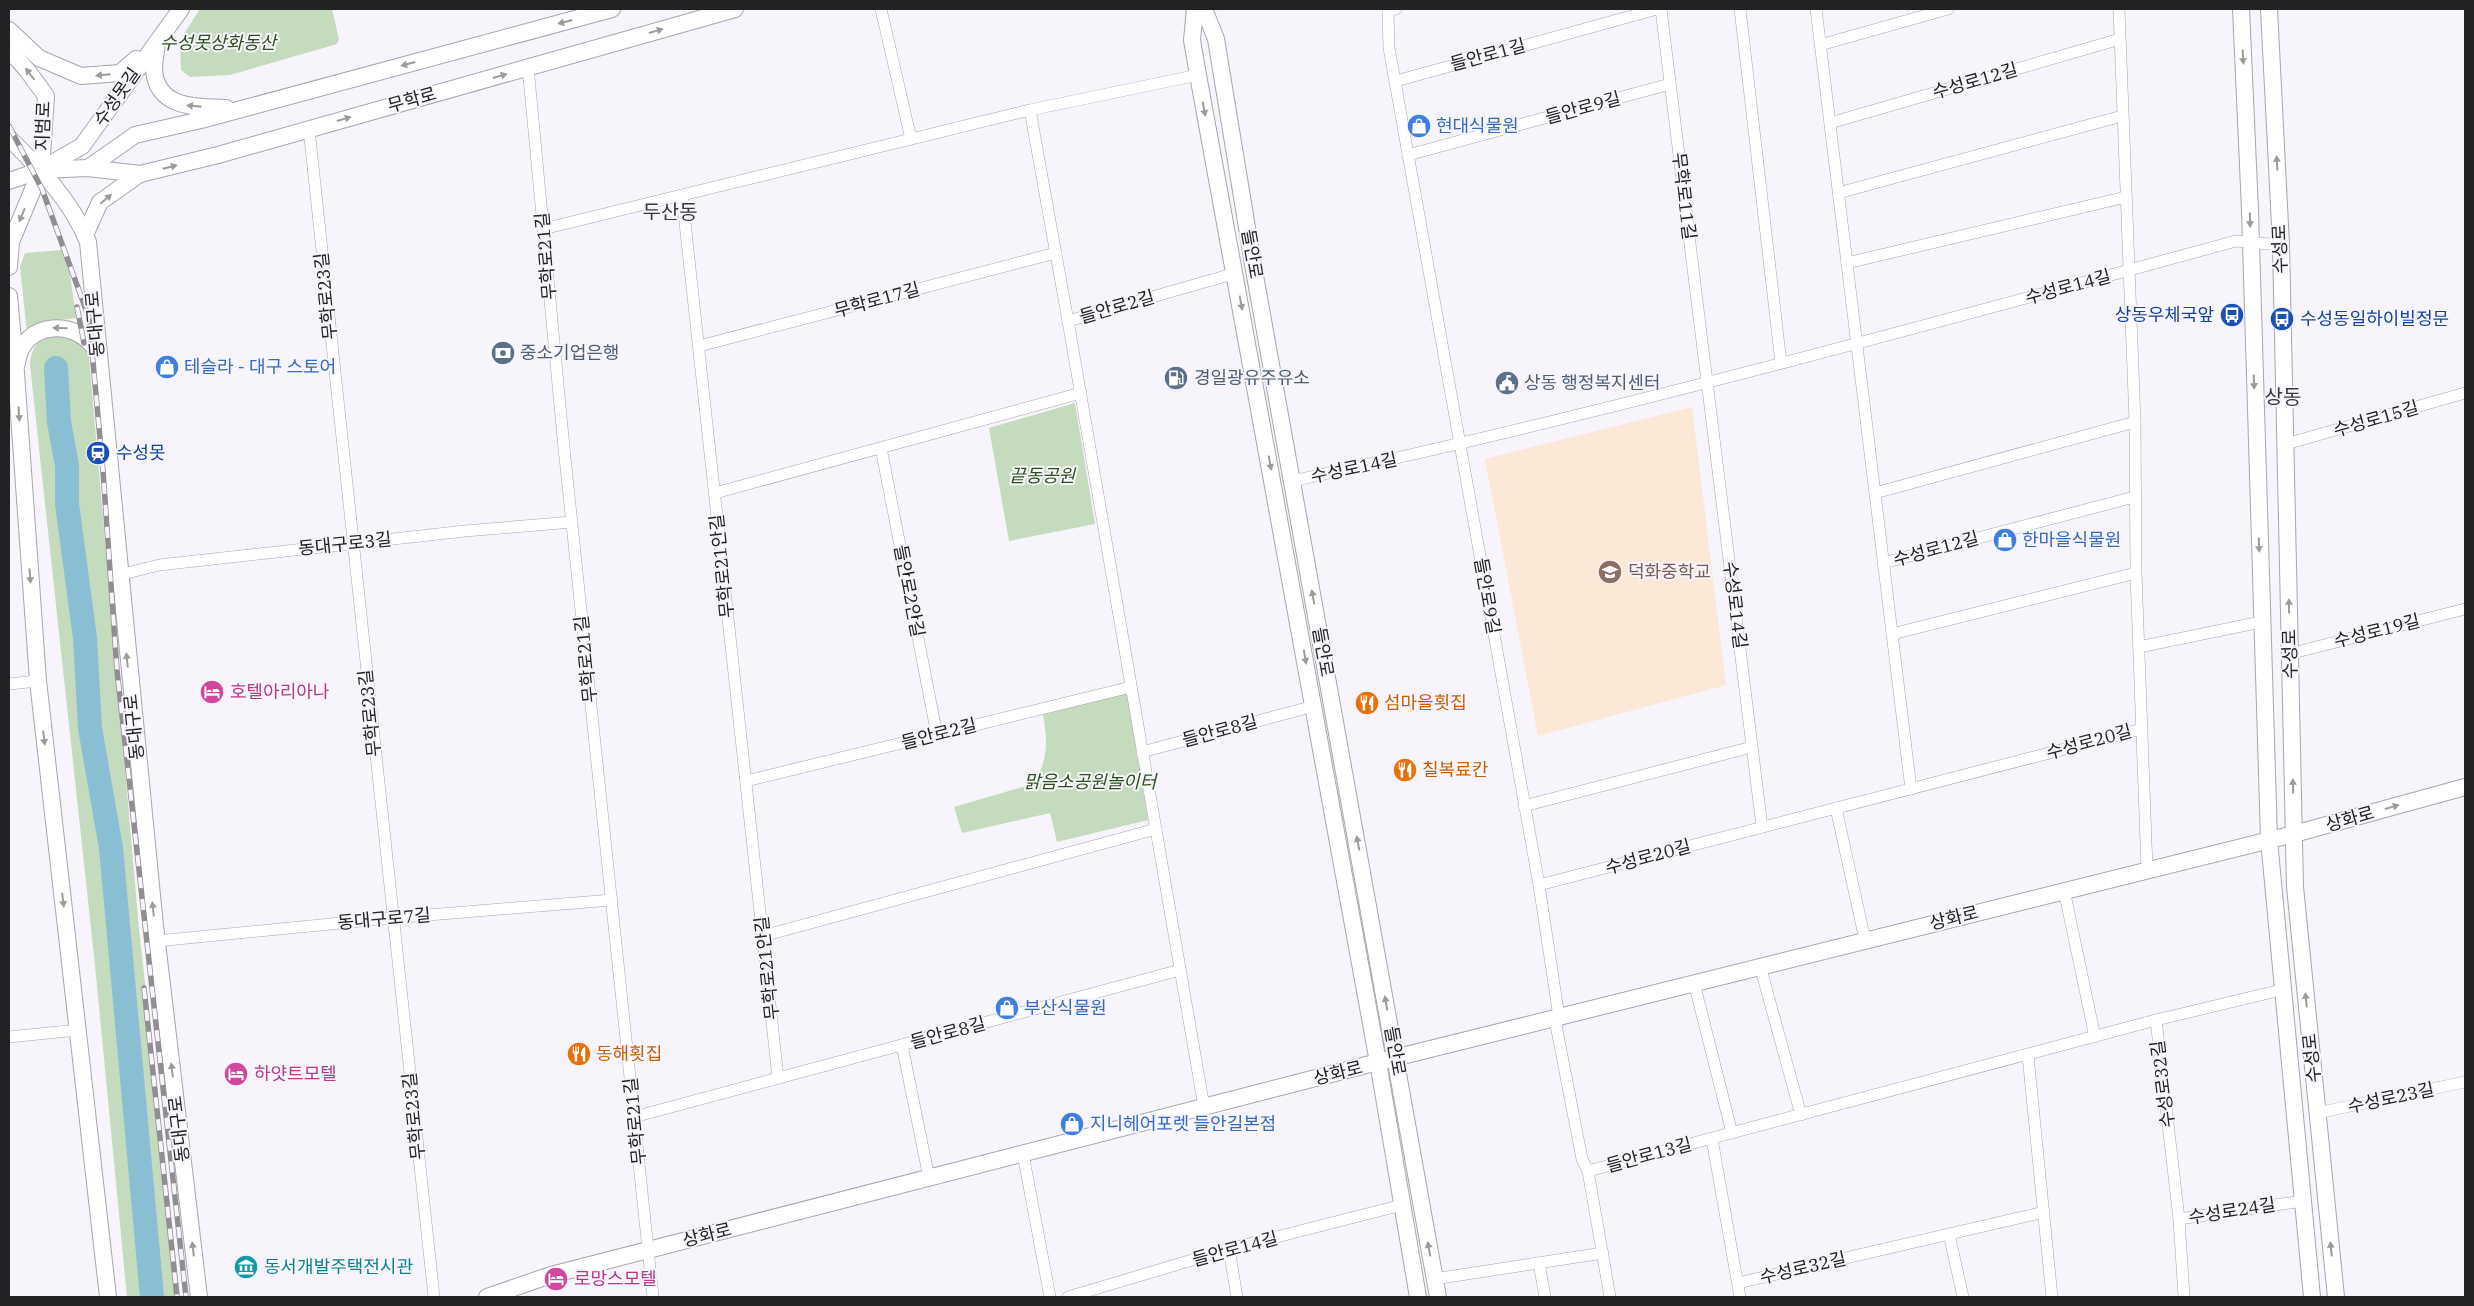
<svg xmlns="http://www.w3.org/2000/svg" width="2474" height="1306" font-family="'IBM Plex Serif','Noto Sans KR',serif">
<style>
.education{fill:#fbe8d7}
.green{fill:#c5dbbd}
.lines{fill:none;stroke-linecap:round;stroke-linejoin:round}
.river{stroke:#8abfd3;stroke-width:24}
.street-casing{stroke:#a8a5ad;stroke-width:12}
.secondary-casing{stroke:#a8a5ad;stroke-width:18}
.street{stroke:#fff;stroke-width:11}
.secondary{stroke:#fff;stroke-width:16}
.rail-casing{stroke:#908e93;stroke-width:5.5}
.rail{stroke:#f7f4fc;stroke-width:4;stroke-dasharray:11;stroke-linecap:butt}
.oneway{fill:#9c9b9c}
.labels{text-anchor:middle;stroke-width:4;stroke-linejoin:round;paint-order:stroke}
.park-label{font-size:18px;font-style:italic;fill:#2b511b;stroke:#f7f4fc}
.street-label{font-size:18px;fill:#222124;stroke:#f7f4fc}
.shop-label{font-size:18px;fill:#366cbe;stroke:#f7f4fc;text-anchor:start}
.transit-label{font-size:18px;fill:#164399;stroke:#f7f4fc;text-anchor:start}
.service-label{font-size:18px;fill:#4e5e75;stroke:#f7f4fc;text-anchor:start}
.education-label{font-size:18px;fill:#785e54;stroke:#f7f4fc;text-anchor:start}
.hotel-label{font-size:18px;fill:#b23c85;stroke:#f7f4fc;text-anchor:start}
.food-label{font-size:18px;fill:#c56008;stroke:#f7f4fc;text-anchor:start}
.culture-label{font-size:18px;fill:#0d838f;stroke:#f7f4fc;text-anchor:start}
.quarter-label{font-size:20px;fill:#3a373e;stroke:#f7f4fc}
</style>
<rect width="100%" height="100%" fill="#f7f4fc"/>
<polygon class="education" points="1692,407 1726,685 1538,736 1485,459"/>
<g class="green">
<polygon points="200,9 332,9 339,39 337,44 230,75 190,77 181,70 180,40"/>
<polygon points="62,250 69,266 76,318 40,323 27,333 20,267 25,253"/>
<path d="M68,335L84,346L89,357L139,929L180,1297H127L95,965L30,365C32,339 45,336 68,335Z"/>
<polygon points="1075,403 1095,524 1009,541 989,428"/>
<path d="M1127,692L1148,820L1057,842L1050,813L962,833L954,807L1033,784C1048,761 1048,742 1043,715Z"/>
</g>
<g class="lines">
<polyline class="river" points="56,368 59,422 67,466 67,504 85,638 90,728 111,848 152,1297"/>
<g class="street-casing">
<g id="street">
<polyline points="881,9 911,139"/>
<polyline points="1396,9 1388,11 1389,48 1539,885 1559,1017 1556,1025 1582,1159 1588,1171"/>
<polyline points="1661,9 1762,827"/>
<polyline points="1740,9 1781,363"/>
<polyline points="1816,9 1911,789"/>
<polyline points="2119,9 2135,422 2136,573 2147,869"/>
<polyline points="1820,45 1948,9"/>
<polyline points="528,67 564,448 653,1297"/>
<polyline points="1396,81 1657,9"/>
<polyline points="1030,110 1068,321"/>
<polyline points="1830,123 2120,39"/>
<polyline points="309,129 434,1297"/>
<polyline points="1408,155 1670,84"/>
<polyline points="1838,193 2122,116"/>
<polyline points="682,195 778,1078"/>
<polyline points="543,229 1030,110 1198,75"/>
<polyline points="1847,263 2126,197"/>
<polyline points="699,346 1056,253"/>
<polyline points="2286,444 2465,393"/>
<polyline points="881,448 937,735"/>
<path d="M1292,481C1610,413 1923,326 2236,241L2281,245"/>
<polyline points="715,493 1081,393"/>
<polyline points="1875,493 2135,422"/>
<polyline points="1883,563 2134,497"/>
<polyline points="119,575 159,565 465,531 572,522"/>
<polyline points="1892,634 2136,573"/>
<polyline points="2139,647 2261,622"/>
<polyline points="2289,654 2465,609"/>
<polyline points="9,684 38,681"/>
<polyline points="1142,752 1314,706"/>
<polyline points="746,781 1131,687"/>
<polyline points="1524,806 1752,747"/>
<polyline points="1836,808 1865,940"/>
<polyline points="1539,885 2142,729"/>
<polyline points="2064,890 2095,1037"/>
<polyline points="763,936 1156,829"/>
<polyline points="157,941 392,918 612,900"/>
<polyline points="1760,966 1801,1115"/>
<polyline points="1694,983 1732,1133"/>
<polyline points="2156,1020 2281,990"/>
<polyline points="9,1037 78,1030"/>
<polyline points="902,1045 929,1178"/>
<polyline points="2028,1056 2052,1297"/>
<polyline points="1204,1107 1068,321 1236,273"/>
<polyline points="2317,1113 2465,1082"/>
<polyline points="634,1117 1180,970"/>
<polyline points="1712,1139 1740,1297"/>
<polyline points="1023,1154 1050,1297"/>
<polyline points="2179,1219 2303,1201"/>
<polyline points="1949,1234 1963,1297"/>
<polyline points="1229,1249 1237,1297"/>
<polyline points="1539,1263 1545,1297"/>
<polyline points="1434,1279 1603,1253"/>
<polyline points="1738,1283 2044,1212"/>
<polyline points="1068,1297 1229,1249 1402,1205"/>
<polyline points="1610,1297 1588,1171 2156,1020 2179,1219 2184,1297"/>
</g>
</g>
<g class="secondary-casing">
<g id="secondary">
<polyline points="1195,9 1192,40 1198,75 1378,1062 1418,1297"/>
<polyline points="1204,9 1216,39 1254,270 1438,1297"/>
<polyline points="2241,9 2250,210 2269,840 2312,1297"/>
<polyline points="2269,9 2281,245 2295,887 2336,1297"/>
<polyline points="9,30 39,58 81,76 120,73 136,59"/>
<path d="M157,43C156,52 154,62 154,70C157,109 197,107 226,108"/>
<polyline points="9,50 27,70 46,96 41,170 11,242 9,267"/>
<path d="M9,138C40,169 71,200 88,242L155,926L199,1297"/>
<polyline points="88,168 135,135 201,120 612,9"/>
<polyline points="42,169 82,146 181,9"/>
<polyline points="9,181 41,170 88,168 140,174 218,155 735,9"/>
<polyline points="85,235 100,202 140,174"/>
<polyline points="9,296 16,373 38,681 108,1297"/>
<path d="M17,363C22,320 80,317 98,354"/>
<polyline points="487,1297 551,1275 1378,1062 2294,834 2465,787"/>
</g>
</g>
<use href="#street" class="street"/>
<use href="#secondary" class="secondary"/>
<g class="rail-casing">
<g id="rail">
<polyline points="9,126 42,189 89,318 103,471 117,670 186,1297"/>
<polyline points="77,307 84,343"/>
<polyline points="144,988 177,1297"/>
</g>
</g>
<use href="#rail" class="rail"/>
</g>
<defs><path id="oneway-solid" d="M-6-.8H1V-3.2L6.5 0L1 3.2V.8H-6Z" transform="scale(1.25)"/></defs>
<g class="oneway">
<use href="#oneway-solid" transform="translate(565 22) rotate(165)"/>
<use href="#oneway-solid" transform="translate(656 31) rotate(-16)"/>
<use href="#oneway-solid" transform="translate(2243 57) rotate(87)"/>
<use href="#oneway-solid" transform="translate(408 64) rotate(165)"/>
<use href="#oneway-solid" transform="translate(30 74) rotate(-127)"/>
<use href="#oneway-solid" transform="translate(103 75) rotate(175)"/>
<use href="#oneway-solid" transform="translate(500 76) rotate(-16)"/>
<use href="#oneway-solid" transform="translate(194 106) rotate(-174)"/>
<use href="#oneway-solid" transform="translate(1204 109) rotate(79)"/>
<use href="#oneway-solid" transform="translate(344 119) rotate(-16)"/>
<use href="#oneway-solid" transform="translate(2277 163) rotate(-93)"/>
<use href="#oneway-solid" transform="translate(170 167) rotate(-14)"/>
<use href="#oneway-solid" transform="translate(106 199) rotate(-40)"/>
<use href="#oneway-solid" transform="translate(22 215) rotate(113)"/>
<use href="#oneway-solid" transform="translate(2250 220) rotate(89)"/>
<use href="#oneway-solid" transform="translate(1241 303) rotate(80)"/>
<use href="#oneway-solid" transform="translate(60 328) rotate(-178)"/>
<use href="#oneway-solid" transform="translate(2254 382) rotate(88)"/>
<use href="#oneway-solid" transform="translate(19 414) rotate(86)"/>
<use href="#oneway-solid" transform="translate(1270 463) rotate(80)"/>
<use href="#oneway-solid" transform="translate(2259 545) rotate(88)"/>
<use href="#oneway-solid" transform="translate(30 576) rotate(86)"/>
<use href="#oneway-solid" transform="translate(1313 597) rotate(-100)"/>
<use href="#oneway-solid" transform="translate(2289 606) rotate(-91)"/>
<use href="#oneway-solid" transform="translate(1305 657) rotate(80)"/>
<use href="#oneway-solid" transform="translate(127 660) rotate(-96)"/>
<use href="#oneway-solid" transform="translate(44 738) rotate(83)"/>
<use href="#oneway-solid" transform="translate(2293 786) rotate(-91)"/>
<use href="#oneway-solid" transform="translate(2392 807) rotate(-16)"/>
<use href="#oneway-solid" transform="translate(1358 843) rotate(-100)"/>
<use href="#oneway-solid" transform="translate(63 900) rotate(83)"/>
<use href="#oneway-solid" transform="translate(153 909) rotate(-96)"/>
<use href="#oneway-solid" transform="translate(2306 1000) rotate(-96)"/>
<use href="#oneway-solid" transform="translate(1386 1003) rotate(-100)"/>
<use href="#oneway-solid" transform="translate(172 1070) rotate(-97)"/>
<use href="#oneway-solid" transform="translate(193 1249) rotate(-97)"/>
<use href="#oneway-solid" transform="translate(1429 1249) rotate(-100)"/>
<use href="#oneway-solid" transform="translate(2331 1249) rotate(-96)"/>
</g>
<defs>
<g id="shop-disc" transform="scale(1.25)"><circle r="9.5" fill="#3f7fe0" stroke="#f7f4fc"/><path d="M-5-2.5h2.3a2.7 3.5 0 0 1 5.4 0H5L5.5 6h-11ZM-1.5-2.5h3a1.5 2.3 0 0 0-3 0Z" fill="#fff"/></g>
<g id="bus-disc" transform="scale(1.25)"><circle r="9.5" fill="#1a4fb4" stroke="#f7f4fc"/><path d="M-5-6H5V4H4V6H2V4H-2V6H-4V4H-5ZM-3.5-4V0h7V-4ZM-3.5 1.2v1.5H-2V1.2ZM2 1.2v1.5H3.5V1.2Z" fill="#fff"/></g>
<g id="bank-disc" transform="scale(1.25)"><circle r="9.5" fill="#5c6f8a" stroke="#f7f4fc"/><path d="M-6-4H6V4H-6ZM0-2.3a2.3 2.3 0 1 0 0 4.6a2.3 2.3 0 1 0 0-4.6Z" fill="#fff"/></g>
<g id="fuel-disc" transform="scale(1.25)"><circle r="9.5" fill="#5c6f8a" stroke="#f7f4fc"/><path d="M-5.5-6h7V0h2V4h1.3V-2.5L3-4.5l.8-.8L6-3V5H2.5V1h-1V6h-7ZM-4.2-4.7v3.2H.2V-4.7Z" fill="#fff"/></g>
<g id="civic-disc" transform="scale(1.25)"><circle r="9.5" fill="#5c6f8a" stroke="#f7f4fc"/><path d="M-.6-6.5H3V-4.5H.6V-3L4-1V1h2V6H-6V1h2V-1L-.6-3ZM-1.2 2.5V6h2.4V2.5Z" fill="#fff"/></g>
<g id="station-disc" transform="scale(1.25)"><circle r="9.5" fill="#1a4fb4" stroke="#f7f4fc"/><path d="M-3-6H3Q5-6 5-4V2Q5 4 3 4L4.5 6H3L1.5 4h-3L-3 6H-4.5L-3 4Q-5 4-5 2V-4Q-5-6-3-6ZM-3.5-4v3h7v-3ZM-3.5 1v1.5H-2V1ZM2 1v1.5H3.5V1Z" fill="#fff"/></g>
<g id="school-disc" transform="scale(1.25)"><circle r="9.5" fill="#8d6e63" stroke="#f7f4fc"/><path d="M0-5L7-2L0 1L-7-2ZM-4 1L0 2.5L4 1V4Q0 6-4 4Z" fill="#fff"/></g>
<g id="hotel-disc" transform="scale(1.25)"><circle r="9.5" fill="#d1479c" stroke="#f7f4fc"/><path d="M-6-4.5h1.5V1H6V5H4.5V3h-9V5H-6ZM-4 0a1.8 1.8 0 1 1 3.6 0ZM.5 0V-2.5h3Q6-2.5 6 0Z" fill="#fff"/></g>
<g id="restaurant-disc" transform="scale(1.25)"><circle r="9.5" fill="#e8710a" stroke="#f7f4fc"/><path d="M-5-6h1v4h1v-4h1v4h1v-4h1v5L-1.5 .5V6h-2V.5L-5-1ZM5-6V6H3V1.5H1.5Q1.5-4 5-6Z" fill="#fff"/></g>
<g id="museum-disc" transform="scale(1.25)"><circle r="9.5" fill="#0f9aa8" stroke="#f7f4fc"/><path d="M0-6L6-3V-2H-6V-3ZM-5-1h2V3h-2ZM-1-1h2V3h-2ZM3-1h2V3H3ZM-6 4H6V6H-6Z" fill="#fff"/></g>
</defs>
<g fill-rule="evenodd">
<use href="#shop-disc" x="1419" y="126"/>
<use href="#bus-disc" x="2232" y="315"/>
<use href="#bus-disc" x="2282" y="319"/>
<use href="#bank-disc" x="503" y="353"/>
<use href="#shop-disc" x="167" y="367"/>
<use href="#fuel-disc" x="1176" y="378"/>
<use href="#civic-disc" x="1507" y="383"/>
<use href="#station-disc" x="98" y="453"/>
<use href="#shop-disc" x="2005" y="540"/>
<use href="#school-disc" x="1610" y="572"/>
<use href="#hotel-disc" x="212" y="692"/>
<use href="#restaurant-disc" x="1367" y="703"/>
<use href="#restaurant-disc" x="1405" y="770"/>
<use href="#shop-disc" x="1007" y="1008"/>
<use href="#restaurant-disc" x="579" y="1054"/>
<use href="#hotel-disc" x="236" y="1074"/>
<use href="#shop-disc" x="1072" y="1124"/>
<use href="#museum-disc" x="246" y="1267"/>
<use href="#hotel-disc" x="556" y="1279"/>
</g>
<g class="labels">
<g class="park-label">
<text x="218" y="49">수성못상화동산</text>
<text x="1042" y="482">끝동공원</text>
<text x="1090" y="788">맑음소공원놀이터</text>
</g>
<g class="street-label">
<text transform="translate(1488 55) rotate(-15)" y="6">들안로1길</text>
<text transform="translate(1975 81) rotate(-16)" y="6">수성로12길</text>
<text transform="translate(117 97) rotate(-55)" y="6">수성못길</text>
<text transform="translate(412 100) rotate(-16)" y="6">무학로</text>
<text transform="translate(1583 108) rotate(-15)" y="6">들안로9길</text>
<text transform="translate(43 126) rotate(-88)" y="6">지범로</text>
<text transform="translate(1684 196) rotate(83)" y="6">무학로11길</text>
<text transform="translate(2280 249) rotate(-92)" y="6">수성로</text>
<text transform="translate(1252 254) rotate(80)" y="6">들안로</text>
<text transform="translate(546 256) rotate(-95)" y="6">무학로21길</text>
<text transform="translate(2068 287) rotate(-15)" y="6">수성로14길</text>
<text transform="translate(326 296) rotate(-96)" y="6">무학로23길</text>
<text transform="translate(877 300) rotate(-15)" y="6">무학로17길</text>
<text transform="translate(1117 307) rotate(-16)" y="6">들안로2길</text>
<text transform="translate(95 324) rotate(-95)" y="6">동대구로</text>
<text transform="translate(2376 419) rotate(-16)" y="6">수성로15길</text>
<text transform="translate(1354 468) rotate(-12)" y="6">수성로14길</text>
<text transform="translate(345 544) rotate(-6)" y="6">동대구로3길</text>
<text transform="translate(1936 549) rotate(-15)" y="6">수성로12길</text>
<text transform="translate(722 566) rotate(-96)" y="6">무학로21안길</text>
<text transform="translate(909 591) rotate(79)" y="6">들안로2안길</text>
<text transform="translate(1487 596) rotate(80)" y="6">들안로9길</text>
<text transform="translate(1735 605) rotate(83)" y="6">수성로14길</text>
<text transform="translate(2377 631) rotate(-14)" y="6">수성로19길</text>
<text transform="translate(1323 652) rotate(80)" y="6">들안로</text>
<text transform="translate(2290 654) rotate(-91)" y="6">수성로</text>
<text transform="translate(586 659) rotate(-96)" y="6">무학로21길</text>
<text transform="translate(370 713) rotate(-96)" y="6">무학로23길</text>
<text transform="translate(134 727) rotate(-96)" y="6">동대구로</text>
<text transform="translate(1220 731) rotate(-15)" y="6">들안로8길</text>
<text transform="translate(939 734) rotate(-14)" y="6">들안로2길</text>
<text transform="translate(2089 742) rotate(-15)" y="6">수성로20길</text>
<text transform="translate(2350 819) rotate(-16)" y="6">상화로</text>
<text transform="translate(1648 857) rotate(-15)" y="6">수성로20길</text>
<text transform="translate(1954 918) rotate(-14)" y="6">상화로</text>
<text transform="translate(384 919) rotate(-5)" y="6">동대구로7길</text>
<text transform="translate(767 968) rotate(-96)" y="6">무학로21안길</text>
<text transform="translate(948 1033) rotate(-15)" y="6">들안로8길</text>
<text transform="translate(1395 1051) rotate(80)" y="6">들안로</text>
<text transform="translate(2312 1058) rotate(-96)" y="6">수성로</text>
<text transform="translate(1338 1073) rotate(-14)" y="6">상화로</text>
<text transform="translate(2163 1084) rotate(-97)" y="6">수성로32길</text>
<text transform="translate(2391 1098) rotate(-12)" y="6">수성로23길</text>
<text transform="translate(414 1116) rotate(-96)" y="6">무학로23길</text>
<text transform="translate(635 1121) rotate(-96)" y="6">무학로21길</text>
<text transform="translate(179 1129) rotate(-97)" y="6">동대구로</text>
<text transform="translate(1649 1155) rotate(-15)" y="6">들안로13길</text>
<text transform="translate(2232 1211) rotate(-9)" y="6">수성로24길</text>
<text transform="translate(707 1235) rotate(-14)" y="6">상화로</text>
<text transform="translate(1235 1249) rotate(-15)" y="6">들안로14길</text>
<text transform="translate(1803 1268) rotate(-13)" y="6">수성로32길</text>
</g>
<g class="shop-label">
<text x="1436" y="132">현대식물원</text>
<text x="184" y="373">테슬라 - 대구 스토어</text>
<text x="2022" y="546">한마을식물원</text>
<text x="1024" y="1014">부산식물원</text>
<text x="1090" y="1130">지니헤어포렛 들안길본점</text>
</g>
<g class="transit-label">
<text x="2214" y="321" text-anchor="end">상동우체국앞</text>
<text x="2300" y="325">수성동일하이빌정문</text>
<text x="116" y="459">수성못</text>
</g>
<g class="service-label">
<text x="520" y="359">중소기업은행</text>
<text x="1194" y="384">경일광유주유소</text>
<text x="1524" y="389">상동 행정복지센터</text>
</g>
<g class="education-label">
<text x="1628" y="578">덕화중학교</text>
</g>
<g class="hotel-label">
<text x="230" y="698">호텔아리아나</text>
<text x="254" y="1080">하얏트모텔</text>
<text x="574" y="1285">로망스모텔</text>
</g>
<g class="food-label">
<text x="1384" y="709">섬마을횟집</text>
<text x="1422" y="776">칠복료칸</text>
<text x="596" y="1060">동해횟집</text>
</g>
<g class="culture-label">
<text x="264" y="1273">동서개발주택전시관</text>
</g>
<g class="quarter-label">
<text x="670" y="219">두산동</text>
<text x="2283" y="404">상동</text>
</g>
</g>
<rect width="2474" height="1306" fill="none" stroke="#222124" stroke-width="20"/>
</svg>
